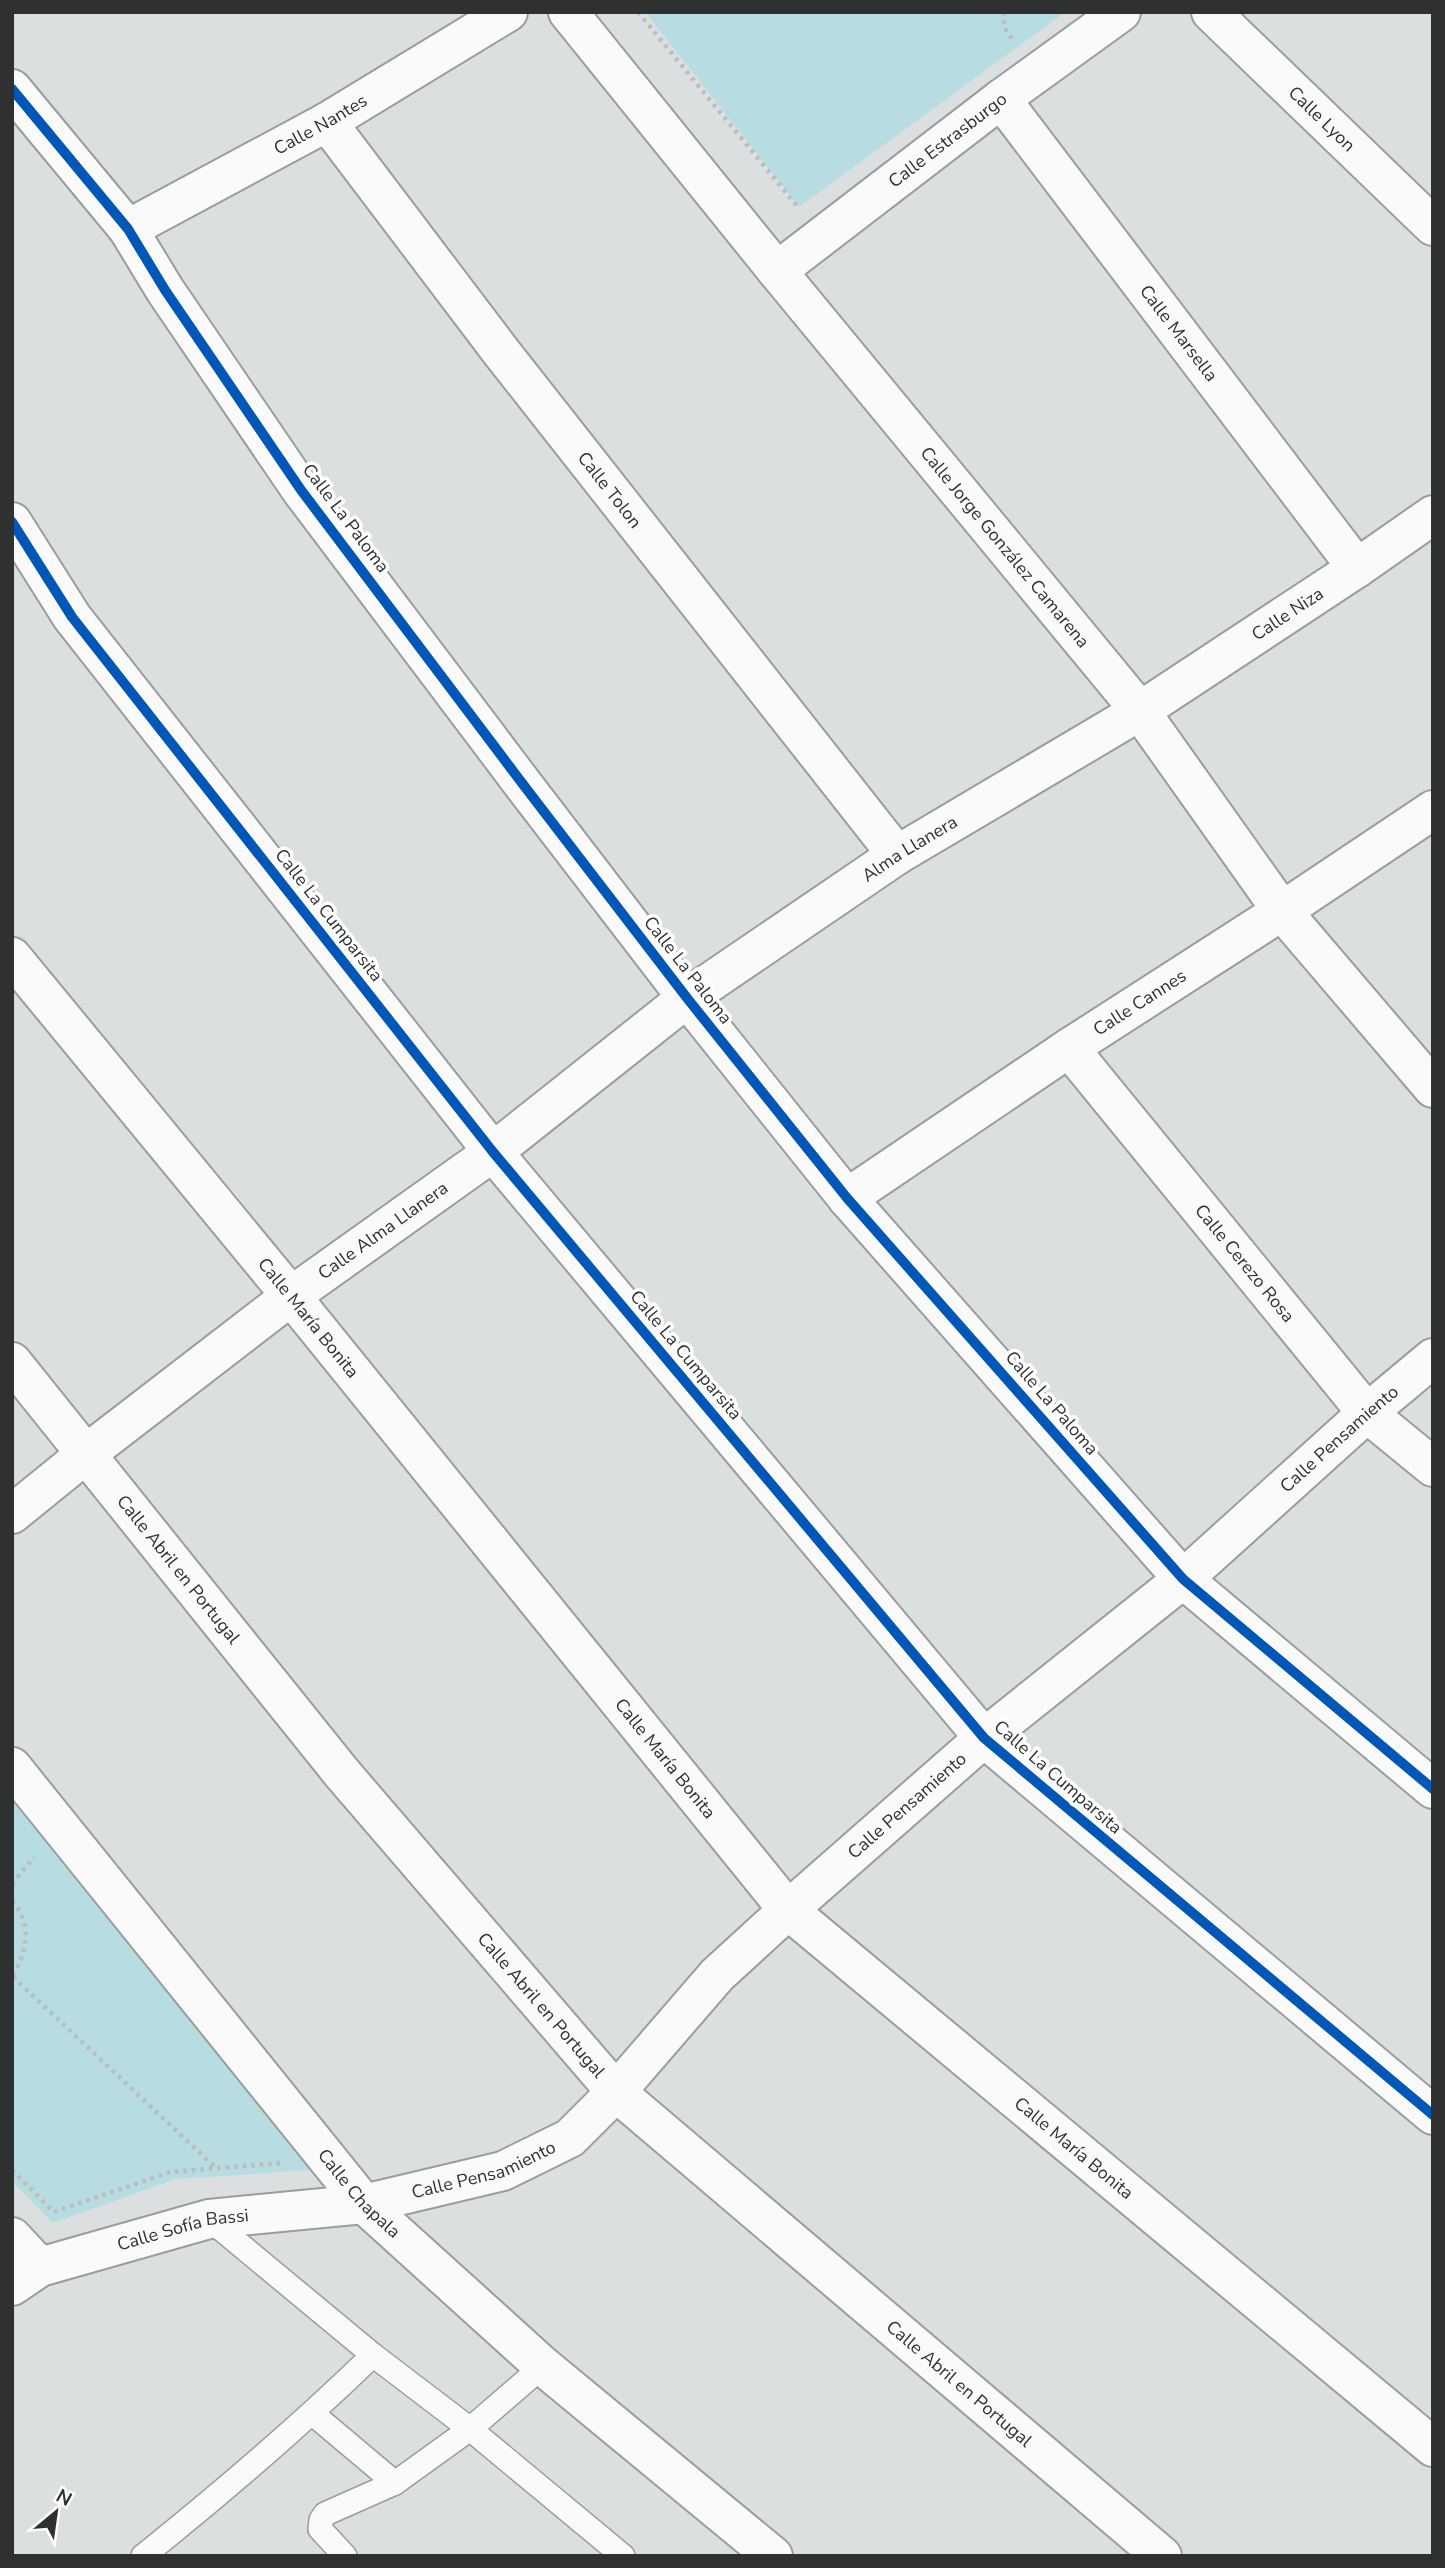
<svg xmlns="http://www.w3.org/2000/svg" width="1445" height="2568" font-family="'Nunito Sans',sans-serif">
<style>
.green{fill:#b7dce1}
.lines{fill:none;stroke-linecap:round;stroke-linejoin:round}
.lane-casing{stroke:#9a9d9d;stroke-width:26}
.street-casing{stroke:#9a9d9d;stroke-width:42}
.secondary-casing{stroke:#9a9d9d;stroke-width:42}
.path{stroke:#bcbdbd;stroke-width:4.5;stroke-dasharray:3.5 5;stroke-linecap:butt}
.lane{stroke:#fafafa;stroke-width:23}
.street{stroke:#fafafa;stroke-width:38}
.secondary{stroke:#fafafa;stroke-width:38}
.cycleway-casing{stroke:#fff;stroke-width:15}
.cycleway{stroke:#0057b8;stroke-width:10}
.labels{text-anchor:middle;stroke-width:7;stroke-linejoin:round;paint-order:stroke}
.street-label{font-size:18px;fill:#2f3131;stroke:#fff}
</style>
<rect width="100%" height="100%" fill="#dbdfe0"/>
<g class="green">
<polygon points="645,12 1065,12 799,207"/>
<polygon points="12,1782 325,2169 176,2179 53,2223 12,2181"/>
</g>
<g class="lines">
<g class="lane-casing">
<g id="lane">
<polyline points="209,2219 373,2355 470,2429 395,2483 325,2514 321,2520 320,2529 345,2556"/>
<polyline points="543,2366 470,2429 623,2556"/>
<polyline points="313,2414 395,2483"/>
<path d="M143,2556C223,2492 300,2426 373,2355"/>
</g>
</g>
<g class="street-casing">
<g id="street">
<path id="s1" d="M1211,12L1433,226"/>
<polyline points="12,89 128,229 165,290 301,490 525,787 687,998 847,1198 1183,1579 1433,1789"/>
<path id="s2" d="M1001,99L1357,568"/>
<path id="s3" d="M327,122L502,353L897,855"/>
<path id="s4" d="M128,229L327,122L508,12"/>
<path id="s5" d="M777,271L1001,99L1121,12"/>
<polyline points="12,522 72,617 493,1152 984,1738 1433,2115"/>
<path id="s6" d="M12,957L291,1296L788,1910L1433,2447"/>
<path id="s7" d="M1069,1048L1367,1413L1433,1467"/>
<path id="s8" d="M847,1198L1069,1048L1282,911L1433,810"/>
<path id="s9" d="M12,1362L341,1772L616,2092L1162,2556"/>
<path id="s10" d="M12,1514L86,1454L291,1296L493,1152L687,998L897,855L1140,711L1357,568L1433,515"/>
<path id="s11" d="M12,1767L364,2204L543,2366L773,2556"/>
<polyline points="12,2237 40,2267"/>
<path id="s12" d="M12,2286L40,2267L209,2219L364,2204L503,2171L570,2138L616,2092L717,1975L788,1910L984,1738L1183,1579L1367,1413L1433,1358"/>
</g>
</g>
<g class="secondary-casing">
<g id="secondary">
<path id="s13" d="M568,12L777,271L1140,711L1282,911L1433,1088"/>
</g>
</g>
<g class="path">
<polyline points="638,12 797,206"/>
<polyline points="1004,12 1004,27 1015,43"/>
<polyline points="12,1884 34,1857"/>
<path d="M12,1901C33,1924 27,1953 12,1977"/>
<polyline points="13,1977 216,2168"/>
<polyline points="12,2170 54,2212 170,2172 281,2163"/>
</g>
<use href="#lane" class="lane"/>
<use href="#street" class="street"/>
<use href="#secondary" class="secondary"/>
<g class="cycleway-casing">
<g id="cycleway">
<polyline points="12,89 128,229 165,290 301,490 525,787 687,998 847,1198 1183,1579 1433,1789"/>
<polyline points="12,522 72,617 493,1152 984,1738 1433,2115"/>
</g>
</g>
<use href="#cycleway" class="cycleway"/>
</g>
<g class="labels">
<g class="street-label">
<text dy="6" stroke="none"><textPath href="#s1" startOffset="154">Calle Lyon</textPath></text>
<text dy="6" stroke="none"><textPath href="#s4" startOffset="219">Calle Nantes</textPath></text>
<text dy="6" stroke="none"><textPath href="#s5" startOffset="215">Calle Estrasburgo</textPath></text>
<text dy="6" stroke="none"><textPath href="#s2" startOffset="294">Calle Marsella</textPath></text>
<text dy="6" stroke="none"><textPath href="#s3" startOffset="464">Calle Tolon</textPath></text>
<text transform="translate(346 518) rotate(53)" y="6">Calle La Paloma</text>
<text dy="6" stroke="none"><textPath href="#s13" startOffset="691">Calle Jorge González Camarena</textPath></text>
<text dy="6" stroke="none"><textPath href="#s10" startOffset="1563">Calle Niza</textPath></text>
<text dy="6" stroke="none"><textPath href="#s10" startOffset="1118">Alma Llanera</textPath></text>
<text transform="translate(329 915) rotate(52)" y="6">Calle La Cumparsita</text>
<text transform="translate(688 970) rotate(52)" y="6">Calle La Paloma</text>
<text dy="6" stroke="none"><textPath href="#s8" startOffset="352">Calle Cannes</textPath></text>
<text dy="6" stroke="none"><textPath href="#s10" startOffset="467">Calle Alma Llanera</textPath></text>
<text dy="6" stroke="none"><textPath href="#s7" startOffset="278">Calle Cerezo Rosa</textPath></text>
<text dy="6" stroke="none"><textPath href="#s6" startOffset="467">Calle María Bonita</textPath></text>
<text transform="translate(686 1355) rotate(50)" y="6">Calle La Cumparsita</text>
<text transform="translate(1052 1403) rotate(49)" y="6">Calle La Paloma</text>
<text dy="6" stroke="none"><textPath href="#s12" startOffset="1624">Calle Pensamiento</textPath></text>
<text dy="6" stroke="none"><textPath href="#s9" startOffset="266">Calle Abril en Portugal</textPath></text>
<text dy="6" stroke="none"><textPath href="#s6" startOffset="1034">Calle María Bonita</textPath></text>
<text transform="translate(1058 1777) rotate(41)" y="6">Calle La Cumparsita</text>
<text dy="6" stroke="none"><textPath href="#s12" startOffset="1057">Calle Pensamiento</textPath></text>
<text dy="6" stroke="none"><textPath href="#s9" startOffset="833">Calle Abril en Portugal</textPath></text>
<text dy="6" stroke="none"><textPath href="#s6" startOffset="1601">Calle María Bonita</textPath></text>
<text dy="6" stroke="none"><textPath href="#s12" startOffset="490">Calle Pensamiento</textPath></text>
<text dy="6" stroke="none"><textPath href="#s11" startOffset="550">Calle Chapala</textPath></text>
<text dy="6" stroke="none"><textPath href="#s12" startOffset="182">Calle Sofía Bassi</textPath></text>
<text dy="6" stroke="none"><textPath href="#s9" startOffset="1398">Calle Abril en Portugal</textPath></text>
</g>
</g>
<rect width="1445" height="2568" fill="none" stroke="#2f3131" stroke-width="28"/>
<g transform="translate(56 2512) rotate(29)" stroke="#ffffff" stroke-width="5" paint-order="stroke">
<path d="M0-5L12 26L0 18L-12 26Z" fill="#2f3131"/>
<text y="-10" font-size="19" font-weight="bold" text-anchor="middle" fill="#2f3131">N</text>
</g>
</svg>
